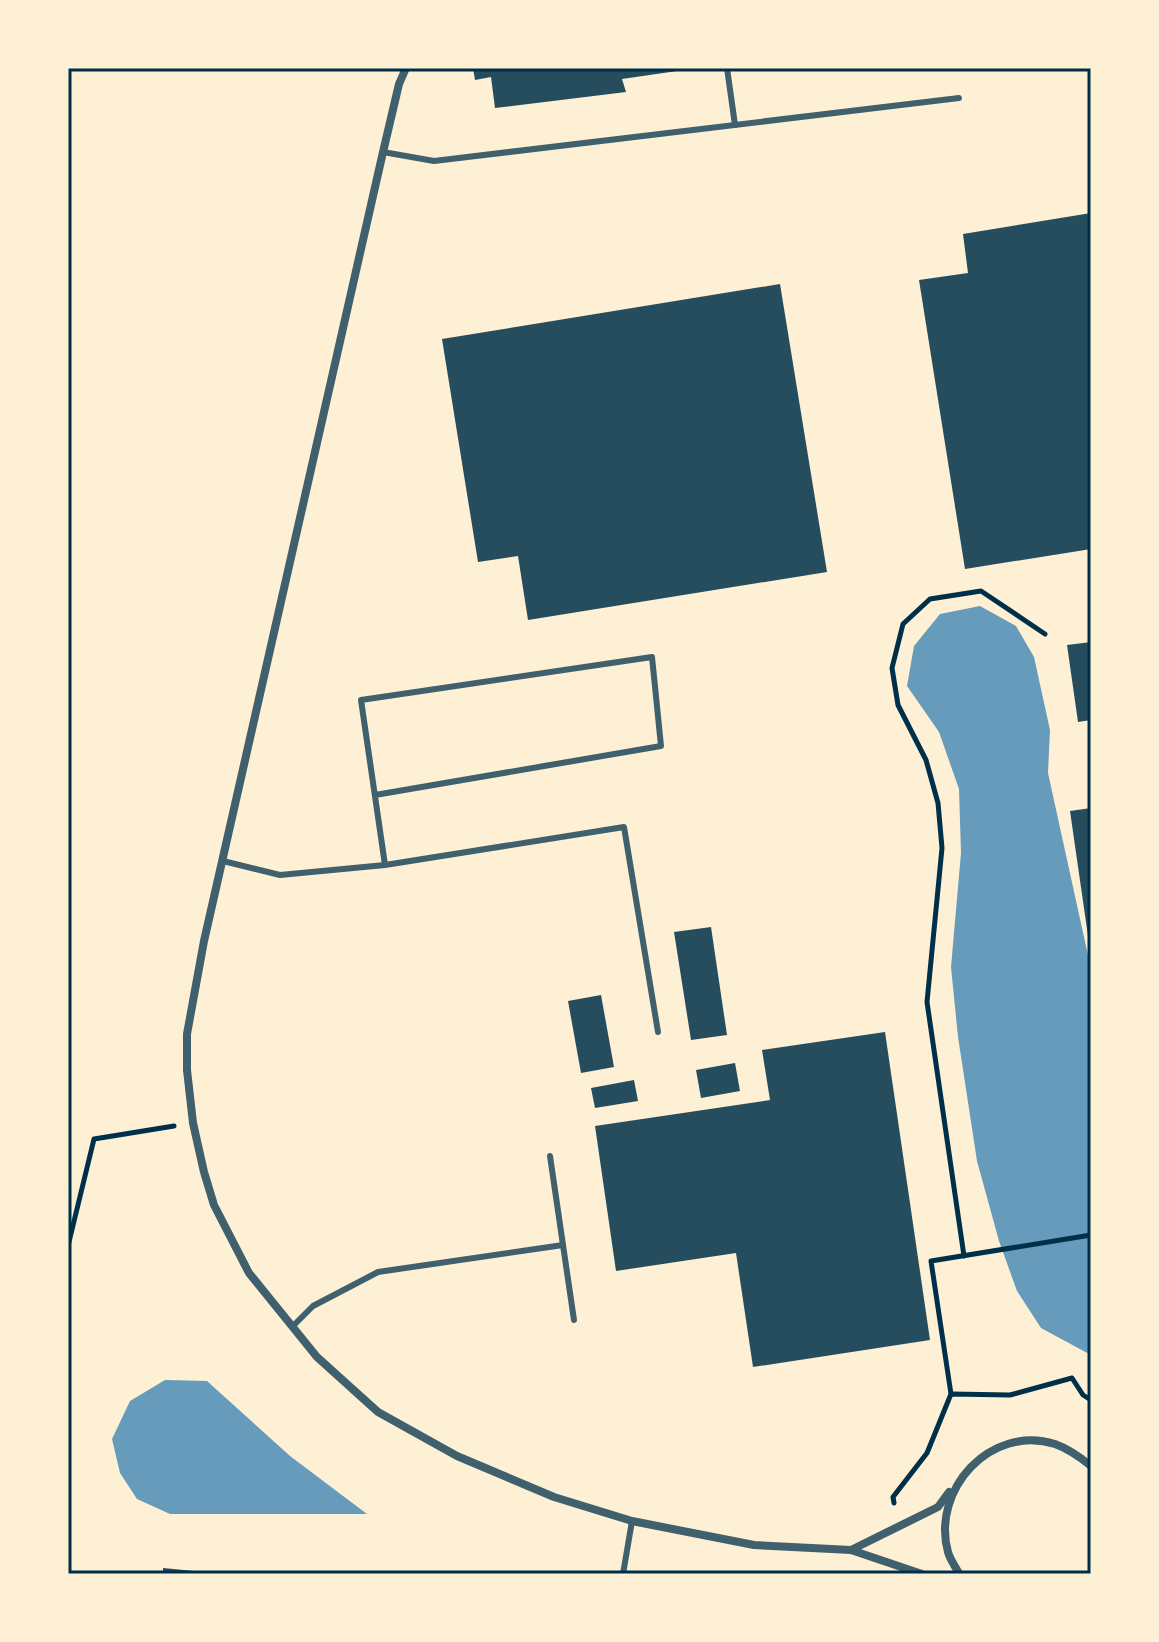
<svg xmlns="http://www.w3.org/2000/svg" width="1159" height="1642" font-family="'Source Sans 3',sans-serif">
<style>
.water{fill:#669bbc}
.building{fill:#264d5e}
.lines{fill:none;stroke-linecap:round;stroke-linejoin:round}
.path{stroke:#003049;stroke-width:5}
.service{stroke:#3f606c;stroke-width:6}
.minor{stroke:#3f606c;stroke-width:8}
.neatline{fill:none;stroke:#003049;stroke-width:3}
</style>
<rect width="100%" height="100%" fill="#fdf0d5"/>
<g class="water">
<polygon points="980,606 1016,626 1034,657 1050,730 1048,773 1091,969 1091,1355 1041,1328 1017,1291 999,1241 977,1161 958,1037 951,967 961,853 959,789 939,732 907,686 914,646 940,614"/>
<polygon points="165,1380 207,1381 290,1456 367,1514 170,1514 137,1499 120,1473 112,1439 130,1401"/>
</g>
<g class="building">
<polygon points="473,68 684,68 684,70 622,79 626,92 495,108 491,77 475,80"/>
<polygon points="1091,213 1091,549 965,569 919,280 968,273 963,234"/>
<polygon points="780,284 827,572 528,620 518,556 478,562 442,339"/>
<polygon points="1091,642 1091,720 1078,722 1067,645"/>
<polygon points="1091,808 1091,943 1089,943 1070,811"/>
<polygon points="711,927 727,1035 691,1040 674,932"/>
<polygon points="601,995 614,1067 581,1073 568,1001"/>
<polygon points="885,1032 930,1340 753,1367 736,1253 616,1271 595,1126 770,1100 762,1050"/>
<polygon points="735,1063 740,1091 701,1098 696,1070"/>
<polygon points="634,1080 638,1101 595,1108 591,1088"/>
<polygon points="163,1568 205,1572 205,1574 163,1574"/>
</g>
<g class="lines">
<g class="path">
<polyline points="68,1246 94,1139 174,1126"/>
<polyline points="964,1256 927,1002 942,848 938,803 926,760 898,705 892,668 903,624 930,599 981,591 1045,634"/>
<polyline points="951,1394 931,1261 1091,1235"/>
<polyline points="894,1503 893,1497 927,1453 951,1394 1010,1395 1072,1378 1083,1395 1091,1400"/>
</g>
<g class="service">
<polyline points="727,68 735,125"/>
<polyline points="383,152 434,161 959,98"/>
<polyline points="375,795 661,746 652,657 361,700 385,865"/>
<polyline points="223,861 280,875 385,865 624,827 658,1032"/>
<polyline points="563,1245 574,1320"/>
<polyline points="293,1326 313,1306 378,1272 563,1245 550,1156"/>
<polyline points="623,1574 632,1521"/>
</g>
<g class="minor">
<polyline points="406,68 399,84 383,152 204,941 187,1034 187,1070 193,1123 204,1172 214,1205 249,1273 317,1357 378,1412 457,1456 554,1497 632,1521 754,1545 851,1550 922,1574"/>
<polyline points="851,1550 938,1507 949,1492"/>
<path d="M959,1574C956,1567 950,1560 948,1552C931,1490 990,1424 1055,1444C1069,1449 1080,1457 1091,1466"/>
</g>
</g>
<rect width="1159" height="1642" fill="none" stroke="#fdf0d5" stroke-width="140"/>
<rect x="70" y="70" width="1019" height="1502" class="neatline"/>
</svg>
